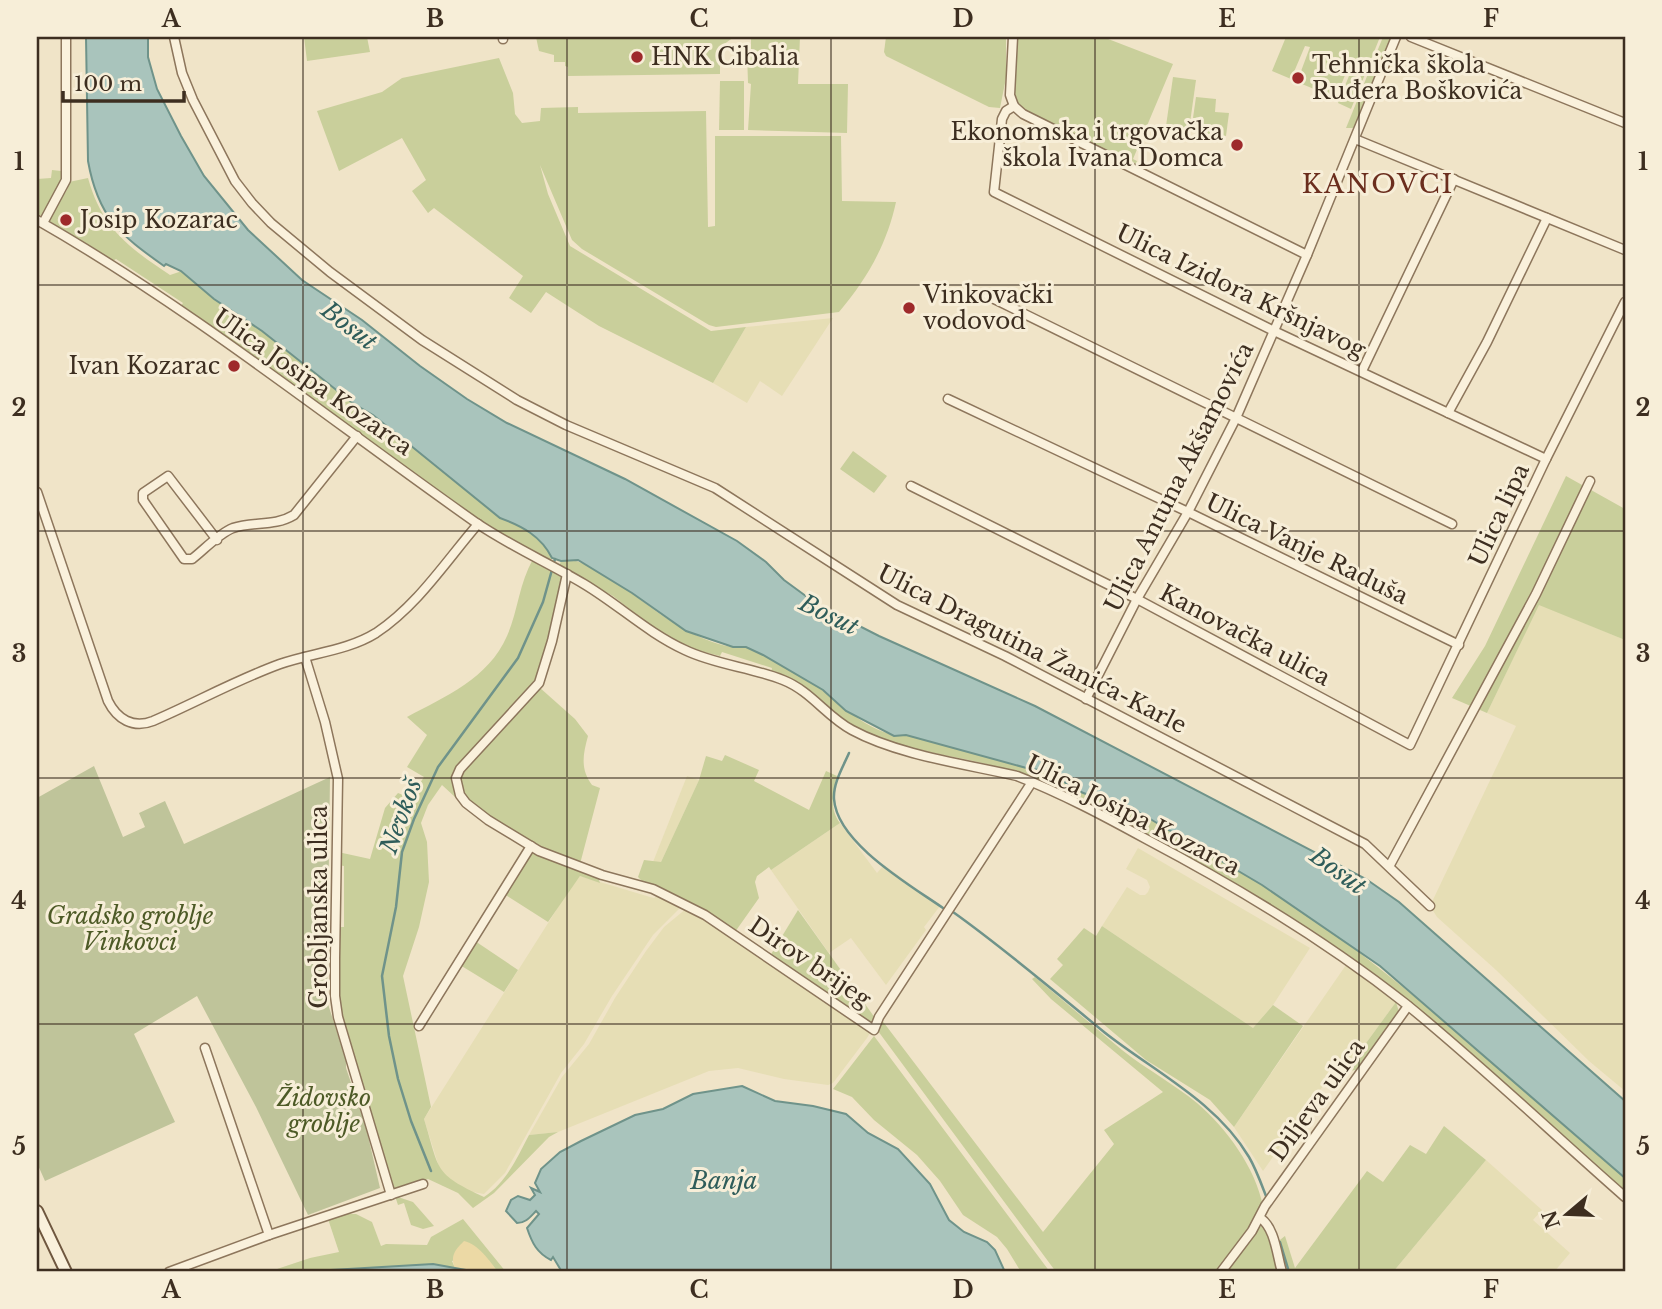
<svg xmlns="http://www.w3.org/2000/svg" width="1662" height="1309" font-family="'Libre Baskerville',serif">
<style>
.farmland{fill:#e6deb5}
.green{fill:#c9cf9b}
.sand{fill:#ecd9a5}
.cemetery{fill:#bfc49a}
.water{fill:#a9c4bc;stroke:#6f938a;stroke-width:2}
.lines{fill:none;stroke-linecap:round;stroke-linejoin:round}
.stream{stroke:#6f938a;stroke-width:2.5}
.street-casing{stroke:#8d765c;stroke-width:11}
.secondary-casing{stroke:#6f573f;stroke-width:14}
.street{stroke:#faf1dc;stroke-width:8}
.secondary{stroke:#faf1dc;stroke-width:10}
.grid{fill:none;stroke:#3d2e20;stroke-width:2;stroke-opacity:0.55}
.poi-dot{fill:#9e2a2b;stroke:#f7eed8;stroke-width:2.5}
.labels{text-anchor:middle;stroke-width:6;stroke-linejoin:round;paint-order:stroke}
.poi-label{font-size:23px;fill:#3d2e20;stroke:#f7eed8;text-anchor:start}
.street-label{font-size:23px;fill:#3d2e20;stroke:#f7eed8}
.park-label{font-size:23px;font-style:italic;fill:#4d5a26;stroke:#f7eed8}
.water-label{font-size:24px;font-style:italic;fill:#2f5d5a;stroke:#f7eed8}
.quarter-label{font-size:26px;letter-spacing:2px;fill:#6b2e1e;stroke:#f7eed8}
.neatline{fill:none;stroke:#3d2e20;stroke-width:2.5}
.grid-label{font-size:23px;text-anchor:middle;font-weight:bold;fill:#3d2e20}
</style>
<rect width="100%" height="100%" fill="#f0e4c8"/>
<g class="farmland">
<polygon points="833,318 782,396 760,381 747,403 713,383 746,327"/>
<polygon points="1539,604 1625,640 1625,1091 1589,1061 1496,970 1437,917 1430,906 1516,726 1487,713"/>
<polygon points="687,776 699,780 661,862 653,862"/>
<polygon points="840,823 877,873 884,865 940,906 924,927 926,930 886,985 851,938 829,953 771,870"/>
<polygon points="1138,848 1310,948 1273,1005 1253,1028 1102,926 1127,887 1140,895 1145,895 1148,892 1150,887 1147,880 1126,869"/>
<polygon points="580,876 650,897 654,898 660,893 683,905 653,935 612,996 584,1044 561,1073 505,1173 484,1194 467,1191 447,1178 440,1170 424,1119 569,890"/>
<polygon points="687,908 871,1031 867,1038 833,1083 828,1085 784,1079 738,1068 709,1071 558,1132 529,1135 562,1077 589,1044 615,998 646,951 664,927"/>
<polygon points="1346,965 1396,1002 1345,1072 1330,1076 1263,1171 1234,1127"/>
<polygon points="1486,1160 1542,1210 1533,1220 1570,1253 1554,1272 1393,1272"/>
</g>
<g class="green">
<polygon points="304,37 367,37 370,52 307,61"/>
<polygon points="536,37 734,37 720,47 720,74 568,76 568,67 565,66 565,62 554,62 554,55 539,51"/>
<polygon points="751,37 800,37 798,84 848,84 847,133 748,130 751,84 748,83 747,53 751,52"/>
<polygon points="886,37 1006,37 1006,78 1000,108 989,107 886,56 884,52"/>
<path d="M1016,37H1103L1173,64L1133,159L1137,161L1135,166L1022,110C1008,89 1015,61 1016,37Z"/>
<polygon points="1286,37 1380,37 1351,109 1338,103 1351,71 1347,70 1336,98 1297,82 1310,47 1305,46 1291,79 1272,71"/>
<polygon points="1383,37 1392,37 1356,124 1353,128 1346,128"/>
<path d="M499,58L513,93L515,114L522,123L540,121L541,108L578,107V113L706,111L708,227L715,226V136H841L842,201L896,202C887,244 867,279 839,312L716,327L709,325L582,249L572,240L540,165L548,194L570,246L711,331L746,327L713,383L599,326L546,292L531,313L509,298L523,276L434,208L428,213L412,191L426,180L402,138L339,171L317,111L382,92L402,78Z"/>
<polygon points="1173,77 1196,80 1189,130 1166,126"/>
<polygon points="720,81 744,81 744,130 719,130"/>
<polygon points="1196,97 1216,99 1215,112 1229,113 1226,136 1191,132"/>
<polygon points="52,170 61,171 61,184 43,215 38,216 37,179 51,178"/>
<path d="M88,178C102,228 128,247 170,275L182,271L214,299L262,331L354,404L373,415L500,518C522,526 541,536 552,558L550,562L477,519L286,380L180,307L183,303L116,259L111,262L51,224L49,218L67,190L69,182Z"/>
<polygon points="853,451 887,476 874,493 840,469"/>
<polygon points="1566,476 1625,509 1625,640 1539,605 1487,713 1452,698 1485,646"/>
<path d="M533,559L563,577L544,662L535,684L456,771L458,796L455,797L442,785L428,805L421,823L427,842L429,882L419,927L403,976L431,1107L424,1119C440,1171 433,1173 484,1197C506,1183 517,1158 529,1135L558,1132L549,1137L494,1193L473,1208L458,1193L428,1179L395,1191L391,1189L341,1017L338,999V927H344V866L338,865V852L370,859L385,808L398,793L416,800L418,786L424,777L407,767L427,735L407,717C446,696 488,679 507,636C518,611 519,584 533,559Z"/>
<path d="M566,559C592,560 642,602 666,618C685,630 711,645 734,647C738,648 741,647 745,647C764,651 794,672 811,682C839,700 870,738 906,735L1030,769L1053,771C1078,800 1096,793 1128,806C1144,813 1159,824 1174,833C1203,850 1233,866 1261,884C1394,967 1505,1078 1625,1178V1191C1552,1126 1480,1057 1403,997C1333,942 1259,896 1182,853C1139,829 1096,805 1051,785C1014,768 973,761 934,753C914,748 892,745 873,737C835,720 813,686 771,672L772,668L722,652L720,656L692,649L659,632L613,596L559,566L561,561Z"/>
<path d="M539,687L575,719L588,736C583,754 580,769 592,785L600,788L580,864C556,854 473,816 463,794C459,785 461,777 464,768Z"/>
<path d="M725,755L759,770L754,781L809,810L826,771L837,776C833,791 829,809 840,823L771,870L769,867L757,876L755,882L759,898L735,932L664,890L643,882L638,877L644,860L661,862L699,780L706,756L722,761Z"/>
<polygon points="532,849 569,868 598,877 600,883 580,876 548,922 504,894"/>
<polygon points="798,910 875,1018 870,1022 770,956"/>
<polygon points="1102,926 1253,1028 1273,1005 1303,1026 1234,1127 1210,1100 1146,1060 1050,979 1063,965 1057,959 1084,928 1096,936"/>
<polygon points="475,941 518,970 504,992 460,965"/>
<path d="M1035,977C1064,1001 1093,1026 1122,1050C1146,1069 1174,1084 1197,1103C1227,1129 1255,1167 1263,1206L1218,1272H1056L878,1031L881,1019L1043,1232L1114,1144L1104,1130L1163,1092L1051,999L1032,979Z"/>
<polygon points="1396,1002 1399,1012 1360,1069 1345,1072"/>
<polygon points="874,1036 1050,1272 1021,1272 1007,1249 997,1237 963,1215 940,1181 917,1155 874,1120 852,1097 833,1089"/>
<polygon points="1444,1126 1486,1160 1393,1272 1285,1272 1276,1243 1285,1236 1295,1268 1367,1171 1383,1182 1410,1145 1426,1154"/>
<polygon points="395,1196 413,1202 434,1226 423,1229 411,1225 404,1203 398,1205"/>
<polygon points="348,1214 356,1214 372,1222 381,1246 386,1244 427,1245 431,1237 463,1219 506,1272 498,1272 481,1252 452,1261 455,1268 433,1264 331,1270 324,1272 268,1272 310,1258 339,1252 328,1219"/>
<polygon points="1264,1226 1280,1272 1224,1272 1258,1227"/>
</g>
<path class="sand" d="M464,1241C478,1244 490,1261 498,1272C483,1272 470,1270 455,1268C450,1256 455,1250 464,1241Z"/>
<polygon class="cemetery" points="94,766 123,837 145,827 139,813 165,801 184,844 330,777 327,1001 346,1060 346,1068 366,1127 380,1188 308,1215 256,1107 197,996 134,1034 175,1122 45,1181 37,1163 37,798"/>
<g class="water">
<path d="M86,37H148V57L157,89L181,136L204,176L248,230L302,280L362,320L420,366L467,399L507,423L625,479L737,541L766,562L784,580L818,605L879,636L1035,706L1366,879L1399,902L1625,1101V1178L1380,966L1262,885L1140,813C1107,795 1080,802 1053,771L1030,769L906,735L894,736L846,711L823,690L763,655L746,647H733L686,631L632,593L578,560L561,561L552,558C541,536 522,526 500,518L373,415L354,404L262,331L214,299L181,271L166,264L164,266C119,234 98,217 88,161Z"/>
<path d="M742,1086L775,1101L813,1106L846,1114L868,1133L898,1149L930,1184L949,1220L964,1232L987,1242L995,1250L1005,1272H562L553,1257L551,1260C537,1253 532,1243 527,1228L539,1214L536,1211C530,1217 526,1223 517,1223L506,1211L511,1200L518,1196L530,1200L535,1195L531,1188L540,1192L535,1183L541,1169L560,1152L581,1141L635,1115L663,1109L693,1094Z"/>
<polygon points="433,1264 477,1272 324,1272 331,1270"/>
</g>
<g class="lines">
<g class="stream">
<path d="M849,753C843,767 833,783 834,799C837,843 910,885 943,908"/>
<path d="M953,912C1005,949 1054,991 1104,1032C1153,1071 1216,1101 1249,1157C1256,1169 1261,1183 1266,1196"/>
<polyline points="431,1171 411,1121 398,1079 389,1036 382,976 396,907 402,852 414,819 438,767 518,658 543,602 555,559"/>
<polyline points="1280,1242 1289,1272"/>
</g>
<g class="street-casing">
<g id="street">
<polyline points="174,37 182,73 193,100 235,181 252,203 271,223 330,272 422,340 517,400 566,425 715,488 897,605 1005,656 1365,844 1430,906"/>
<polyline points="503,37 503,39"/>
<polyline points="1013,37 1010,95 1014,106"/>
<polyline points="1411,37 1625,123"/>
<polyline points="1355,139 1625,250"/>
<path d="M37,220C191,308 330,420 475,522C510,546 549,563 584,584C619,605 648,633 685,650C716,665 751,667 783,680C811,691 827,717 852,730C898,755 965,764 1017,776C1061,793 1104,816 1146,839C1237,887 1325,940 1406,1004C1481,1065 1552,1133 1625,1197"/>
<polyline points="43,223 66,180 66,37"/>
<polyline points="1307,255 1023,114 1014,106 1006,111 1002,119 994,192 1274,331 1546,459"/>
<polyline points="988,296 1452,524"/>
<polyline points="1362,371 1454,179"/>
<polyline points="948,399 1188,512 1459,645"/>
<polyline points="1448,413 1487,342 1547,218"/>
<polyline points="911,486 1137,599 1410,745 1546,459 1625,302"/>
<path d="M37,492L108,701C117,719 133,729 153,721C195,703 236,680 280,664C311,653 347,651 376,633C418,605 446,561 478,524"/>
<path d="M217,540L168,476L143,493V500L184,559H192C204,550 218,534 233,528C254,521 274,527 294,515L357,436"/>
<polyline points="567,574 552,641 539,683 460,769 456,778 460,795 466,803 488,820 539,851 602,875 653,889 705,915 874,1030 879,1017 1032,782"/>
<polyline points="305,657 325,722 338,779 335,958 335,996 338,1017 391,1195"/>
<polyline points="1086,699 1137,599 1188,512 1236,418 1307,255 1396,37"/>
<polyline points="1390,865 1536,594 1590,481"/>
<polyline points="419,1026 531,846"/>
<polyline points="205,1048 269,1235"/>
<path d="M1260,1218C1275,1227 1277,1256 1282,1272"/>
<polyline points="169,1272 269,1235 423,1184"/>
<polyline points="1221,1272 1252,1231 1265,1206 1408,1006"/>
</g>
</g>
<g class="secondary-casing">
<polyline id="secondary" points="37,1211 66,1272"/>
</g>
<use href="#street" class="street"/>
<use href="#secondary" class="secondary"/>
</g>
<path class="grid" d="M303,37V1272M567,37V1272M831,37V1272M1095,37V1272M1359,37V1272M37,285H1625M37,531H1625M37,778H1625M37,1024H1625"/>
<g class="poi-dot">
<circle cx="637" cy="57" r="7"/>
<circle cx="1298" cy="78" r="7"/>
<circle cx="1237" cy="145" r="7"/>
<circle cx="66" cy="220" r="7"/>
<circle cx="909" cy="308" r="7"/>
<circle cx="234" cy="366" r="7"/>
</g>
<g class="labels">
<g class="poi-label">
<text x="651" y="65">HNK Cibalia</text>
<text x="1312" y="73">Tehnička škola<tspan x="1312" dy="26">Ruđera Boškovića</tspan></text>
<text x="1223" y="140" text-anchor="end">Ekonomska i trgovačka<tspan x="1223" dy="26">škola Ivana Domca</tspan></text>
<text x="80" y="228">Josip Kozarac</text>
<text x="923" y="303">Vinkovački<tspan x="923" dy="26">vodovod</tspan></text>
<text x="220" y="374" text-anchor="end">Ivan Kozarac</text>
</g>
<g class="street-label">
<text transform="translate(1241 291) rotate(26)" y="8">Ulica Izidora Kršnjavog</text>
<text transform="translate(313 382) rotate(35)" y="8">Ulica Josipa Kozarca</text>
<text transform="translate(1179 477) rotate(-63)" y="8">Ulica Antuna Akšamovića</text>
<text transform="translate(1499 515) rotate(-65)" y="8">Ulica lipa</text>
<text transform="translate(1307 549) rotate(26)" y="8">Ulica Vanje Raduša</text>
<text transform="translate(1245 635) rotate(28)" y="8">Kanovačka ulica</text>
<text transform="translate(1032 649) rotate(27)" y="8">Ulica Dragutina Žanića-Karle</text>
<text transform="translate(1133 815) rotate(27)" y="8">Ulica Josipa Kozarca</text>
<text transform="translate(319 907) rotate(-90)" y="8">Grobljanska ulica</text>
<text transform="translate(810 962) rotate(34)" y="8">Dirov brijeg</text>
<text transform="translate(1317 1100) rotate(-54)" y="8">Diljeva ulica</text>
</g>
<g class="park-label">
<text x="130" y="924">Gradsko groblje<tspan x="130" dy="26">Vinkovci</tspan></text>
<text x="324" y="1106">Židovsko<tspan x="324" dy="26">groblje</tspan></text>
</g>
<g class="water-label">
<text transform="translate(349 326) rotate(38)" y="8">Bosut</text>
<text transform="translate(829 615) rotate(26)" y="8">Bosut</text>
<text transform="translate(401 816) rotate(-70)" y="8">Nevkoš</text>
<text transform="translate(1338 871) rotate(36)" y="8">Bosut</text>
<text x="724" y="1189">Banja</text>
</g>
<g class="quarter-label">
<text x="1378" y="193">KANOVCI</text>
</g>
</g>
<rect width="1662" height="1309" fill="none" stroke="#f7eed8" stroke-width="77"/>
<g transform="translate(1567 1214) rotate(251)" stroke="#f7eed8" stroke-width="5" paint-order="stroke">
<path d="M0-5L12 26L0 18L-12 26Z" fill="#3d2e20"/>
<text y="-10" font-size="19" font-weight="bold" text-anchor="middle" fill="#3d2e20">N</text>
</g>
<path d="M63 91v10h121v-10" fill="none" stroke="#3d2e20" stroke-width="3.5"/>
<text x="74" y="91" font-size="21" fill="#3d2e20" stroke="#f7eed8" stroke-width="5" paint-order="stroke">100 m</text>
<rect x="38" y="38" width="1586" height="1232" class="neatline"/>
<g class="grid-label">
<text x="171" y="27">A</text>
<text x="435" y="27">B</text>
<text x="699" y="27">C</text>
<text x="963" y="27">D</text>
<text x="1227" y="27">E</text>
<text x="1491" y="27">F</text>
<text x="19" y="170">1</text>
<text x="1643" y="170">1</text>
<text x="19" y="416">2</text>
<text x="1643" y="416">2</text>
<text x="19" y="662">3</text>
<text x="1643" y="662">3</text>
<text x="19" y="909">4</text>
<text x="1643" y="909">4</text>
<text x="19" y="1155">5</text>
<text x="1643" y="1155">5</text>
<text x="171" y="1298">A</text>
<text x="435" y="1298">B</text>
<text x="699" y="1298">C</text>
<text x="963" y="1298">D</text>
<text x="1227" y="1298">E</text>
<text x="1491" y="1298">F</text>
</g>
</svg>
